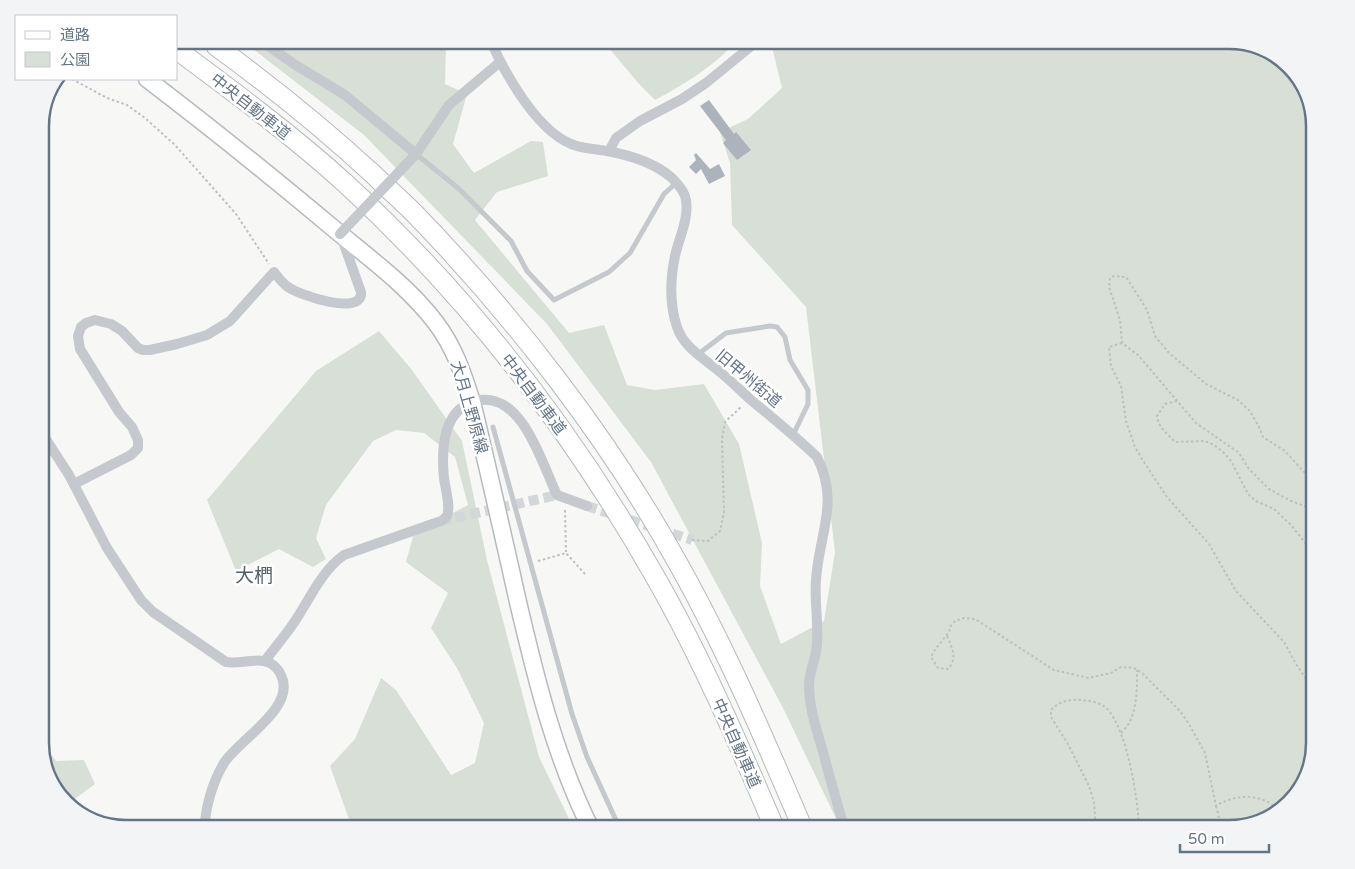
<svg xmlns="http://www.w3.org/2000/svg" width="1355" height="869" font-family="'Varela Round','Noto Sans JP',sans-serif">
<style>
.green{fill:#d8dfd6}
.building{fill:#acb3ba}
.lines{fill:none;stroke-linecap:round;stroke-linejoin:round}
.street-tunnel{stroke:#d3d7d9;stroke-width:10;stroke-dasharray:10 5;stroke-linecap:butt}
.primary-casing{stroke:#b6babe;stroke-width:19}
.highway-casing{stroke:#b6b9bd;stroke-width:21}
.path{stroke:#bdbfc2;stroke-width:2;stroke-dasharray:2.5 2.5;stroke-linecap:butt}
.lane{stroke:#c5c8cc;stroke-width:5}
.street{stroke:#c5c8cc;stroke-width:10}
.primary{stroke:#fff;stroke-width:16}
.highway{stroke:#fff;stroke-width:19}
.street-bridge{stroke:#c5c8cc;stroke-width:10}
.labels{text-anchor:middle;stroke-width:5;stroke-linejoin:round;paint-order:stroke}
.street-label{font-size:16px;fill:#667586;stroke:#fff}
.quarter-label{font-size:19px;fill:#545f6b;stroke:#fff}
.rim{fill:none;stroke:#667586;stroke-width:2.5}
</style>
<rect width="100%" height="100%" fill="#f7f8f5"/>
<g class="green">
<polygon points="1229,40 1277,54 1304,83 1315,126 1315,743 1301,791 1272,818 1229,829 841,829 783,708 651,462 547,324 364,135 249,46 446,44 445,84 467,94 453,144 474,173 531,141 543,142 548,176 497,192 475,220 569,333 604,325 627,385 655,390 704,384 739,444 762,543 760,586 781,644 824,621 835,552 806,307 732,225 730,163 720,132 748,119 782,88 772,47 773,43"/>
<path d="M735,43C711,68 685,84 655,100L639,84L609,48V44Z"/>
<polygon points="379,331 412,370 462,441 487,560 539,757 574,829 350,829 351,825 330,766 355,739 381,678 396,690 451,775 475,763 484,723 457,668 431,628 448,593 406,562 414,533 468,505 455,457 424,433 396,430 373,441 326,505 316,538 326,559 313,567 279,549 236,571 207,500 316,371"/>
<polygon points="40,740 56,761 84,760 95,784 68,804 52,786 40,748"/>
</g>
<g class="building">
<polygon points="709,100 734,134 736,132 751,150 737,160 723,143 726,140 700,106"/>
<polygon points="696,153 710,169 719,164 725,176 709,184 701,169 696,174 689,167 696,160 694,155"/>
</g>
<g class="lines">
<g class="street-tunnel">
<polyline points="587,506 692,540"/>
<polyline points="441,521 557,495"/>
</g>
<g class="primary-casing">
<path id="primary" d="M147,79C210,127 272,177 333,228C369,258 408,286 436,323C454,347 463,373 472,402C488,468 503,535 518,602C536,679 555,757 591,829"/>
</g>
<g class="highway-casing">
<g id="highway">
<path d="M216,46C271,86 324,129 374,175C387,188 401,200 414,213C514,316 611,441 680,567C727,651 765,740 803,829"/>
<path d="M176,49C234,92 292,135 345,183C469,297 574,433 657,580C702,659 739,745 775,829"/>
</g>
</g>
<g class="path">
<polyline points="72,79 107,98 127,105 145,118 175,145 236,214 269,264"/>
<polyline points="1122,343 1109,347 1111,366 1121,386 1126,421 1135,447 1142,459 1167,497 1209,544 1236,591 1284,642 1296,664 1315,692"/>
<path d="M1177,401L1165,404L1157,416C1159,429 1167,433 1175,442L1205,441L1214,445L1223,452L1231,461L1248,494L1256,501L1274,509L1291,525L1315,555"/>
<polyline points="1315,484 1285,451 1263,437 1259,427 1250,411 1238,400 1206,384 1169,353 1155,336 1147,310 1126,277 1114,276 1110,278 1109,287 1120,320 1122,343 1138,355 1196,423 1239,453 1249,469 1269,489 1291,501 1315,510"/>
<polyline points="565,510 566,552"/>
<polyline points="692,540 708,541 720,531 724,512 722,439 725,422 741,407"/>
<polyline points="538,561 566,553 585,574"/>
<path d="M947,636C952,648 958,658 948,669L938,668L931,657L934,651L949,632L950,627L955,621L964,618L975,619L1054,670L1089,678L1111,673L1121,667L1134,668L1142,673L1180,711L1189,724L1205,753L1216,806C1236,793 1263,793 1279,811"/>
<path d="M1121,733C1138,718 1137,690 1137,670"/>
<polyline points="1216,806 1222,829"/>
<path d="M1096,829L1094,802L1089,786L1068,744L1051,717V710C1059,701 1070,699 1082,700C1092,701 1103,703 1109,711C1128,735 1138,799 1139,829"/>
</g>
<g class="lane">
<polyline points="416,154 458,188 511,241 527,271 554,300 609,272 630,253 664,194 676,183"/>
<polyline points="697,355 726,333 770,326 777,327 785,337 790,360 808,390 808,404 793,435"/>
<polyline points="493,427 572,714 587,757 620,829"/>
</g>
<g class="street">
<path d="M492,44C507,77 540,136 577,146C586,149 597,149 607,151C629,155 655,163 672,178C678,184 685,192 686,200C689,219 679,238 675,256C670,280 669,303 677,327C684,348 704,358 720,372C731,381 741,391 751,400C774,419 796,437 817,457C840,502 819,534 816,580C814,604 820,628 816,652C814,663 809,674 809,685C809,708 817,731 823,752C830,778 837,804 845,829"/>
<polyline points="267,45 294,64 345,95 416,154 449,105 500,62"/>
<polyline points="609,151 616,138 640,121 682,99 706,83 755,43"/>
<path d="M40,430L69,475L107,548L141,600L153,612L226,662C239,664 252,659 264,661C271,662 278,668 281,675C297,708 239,739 224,763C212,783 206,807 204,829"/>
<path d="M74,484L131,455L138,448V440L132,427L119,412L80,349L78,336L81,327L86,323L95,320L111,324L122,331L138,348L143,350H150L177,344L207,335L230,321L274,272C278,277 282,283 288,287C299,295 363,317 361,292L341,236"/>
<path d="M265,661C274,648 285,636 293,624C309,601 321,571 344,555L441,521C443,520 445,518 447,516C451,506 445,488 444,478C441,448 443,406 480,400C523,394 542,464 557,495L587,506"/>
</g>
<use href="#primary" class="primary"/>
<use href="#highway" class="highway"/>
<polyline class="street-bridge" points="340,234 416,154"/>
</g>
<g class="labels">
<g class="street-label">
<text transform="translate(251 106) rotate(38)" y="6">中央自動車道</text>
<text transform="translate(749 378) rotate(40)" y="6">旧甲州街道</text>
<text transform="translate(534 394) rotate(53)" y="6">中央自動車道</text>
<text transform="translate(470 407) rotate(74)" y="6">大月上野原線</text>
<text transform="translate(737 743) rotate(66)" y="6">中央自動車道</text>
</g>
<g class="quarter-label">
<text x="254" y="582">大椚</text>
</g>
</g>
<path d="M0 0H1355V869H0ZM126 49H1229A77 77 0 0 1 1306 126V743A77 77 0 0 1 1229 820H126A77 77 0 0 1 49 743V126A77 77 0 0 1 126 49Z" fill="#f3f4f5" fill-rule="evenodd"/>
<path class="rim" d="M126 49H1229A77 77 0 0 1 1306 126V743A77 77 0 0 1 1229 820H126A77 77 0 0 1 49 743V126A77 77 0 0 1 126 49Z"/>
<rect x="15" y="15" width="162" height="65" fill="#ffffff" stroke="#c2c8cf"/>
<rect x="25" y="31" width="25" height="8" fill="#ffffff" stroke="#c2c8cf"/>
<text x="60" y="40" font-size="15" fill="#667586">道路</text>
<rect x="25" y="52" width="25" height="15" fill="#d8dfd6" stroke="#c2c8cf"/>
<text x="60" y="65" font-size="15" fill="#667586">公園</text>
<path d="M1180 844v8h89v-8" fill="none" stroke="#667586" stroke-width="2.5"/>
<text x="1188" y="844" font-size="15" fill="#667586" stroke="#ffffff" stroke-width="4" paint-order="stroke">50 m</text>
</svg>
